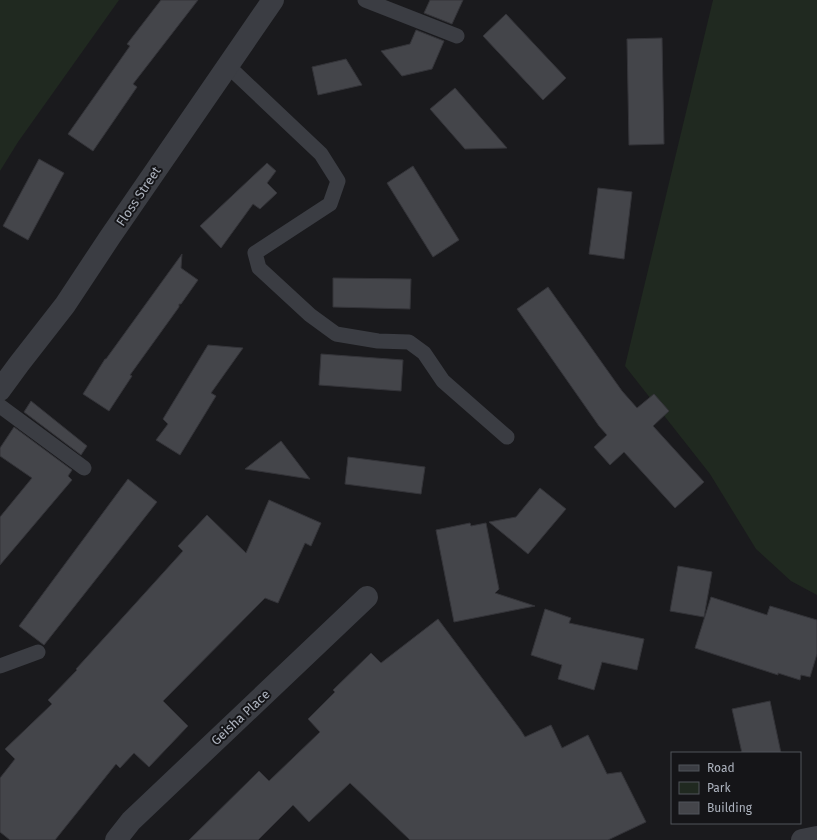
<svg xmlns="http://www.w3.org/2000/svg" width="817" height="840" font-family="'Fira Sans',sans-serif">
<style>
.green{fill:#202920}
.building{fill:#44454a;stroke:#343439}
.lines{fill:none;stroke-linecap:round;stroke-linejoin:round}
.service{stroke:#3b3d43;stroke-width:15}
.minor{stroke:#3b3d43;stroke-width:22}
.labels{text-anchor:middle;stroke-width:4;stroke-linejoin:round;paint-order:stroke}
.street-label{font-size:13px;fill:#acb2bd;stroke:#151518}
</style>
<rect width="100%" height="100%" fill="#1a1a1d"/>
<g class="green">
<polygon points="0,0 119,0 18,142 0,171"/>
<polygon points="713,0 817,0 817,595 791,581 756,549 710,474 625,366"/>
</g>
<g class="building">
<polygon points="161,0 198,0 133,84 137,87 93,151 68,134 130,46 127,44"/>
<polygon points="430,0 463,0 452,24 424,13"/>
<polygon points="506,14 566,78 543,100 483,36"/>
<polygon points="416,30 444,41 432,69 402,76 381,51 410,44"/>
<polygon points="662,38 664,144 629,145 627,39"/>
<polygon points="346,59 362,85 318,95 312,67"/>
<polygon points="455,88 507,148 465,149 430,109"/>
<polygon points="39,159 64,173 28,240 3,226"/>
<polygon points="267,163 276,171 267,183 277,193 260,209 253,204 221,248 200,226"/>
<polygon points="413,166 459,240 433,257 387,183"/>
<polygon points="598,188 632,192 624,259 589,254"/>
<polygon points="182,254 181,268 198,280 181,304 179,304 179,307 130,375 132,376 109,411 83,394 105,359 106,359"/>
<polygon points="333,278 411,279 410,309 333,307"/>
<polygon points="548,287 622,391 637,408 654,394 669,411 653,426 704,482 675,508 624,452 610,465 594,447 607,435 599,426 517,309"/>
<polygon points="208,345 243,348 211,393 216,396 180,455 156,440 168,424 163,419"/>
<polygon points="321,354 403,360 401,391 319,385"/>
<polygon points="31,401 87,446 81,455 24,412"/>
<polygon points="14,427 72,470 68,476 72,480 0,565 0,517 32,478 0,456 0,448"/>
<polygon points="281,441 310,479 245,469"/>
<polygon points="348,457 425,467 421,494 345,484"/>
<polygon points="128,479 157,502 44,645 19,626"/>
<polygon points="540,488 566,509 528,554 489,522 516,517"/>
<polygon points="269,500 321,523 311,546 305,543 278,603 265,598 163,701 188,726 149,767 134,753 120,768 116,764 55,840 10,840 0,832 0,778 15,759 5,749 52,704 48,700 77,670 76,669 183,551 178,546 207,515 246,553"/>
<polygon points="470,523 471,526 486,523 499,589 495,593 535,606 454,622 436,530"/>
<polygon points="678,566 712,572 704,617 670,611"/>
<polygon points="711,597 767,615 770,606 817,620 817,654 810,677 801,675 800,680 778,673 778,675 695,648"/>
<polygon points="545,609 571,618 569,623 644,639 637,670 602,662 594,690 558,679 562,665 531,655"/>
<polygon points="438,619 520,729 525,737 551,725 562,748 588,735 607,774 621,772 646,822 608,840 410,840 350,783 309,822 293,805 258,840 189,840 259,771 269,781 320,732 308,719 335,692 333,690 371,653 381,663"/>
<polygon points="770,701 781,753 742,753 732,709"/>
</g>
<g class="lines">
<g class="service">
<polyline points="365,0 457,36"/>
<polyline points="228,66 321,154 338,181 330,204 255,253 259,268 310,315 336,334 378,341 409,342 424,353 443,381 507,437"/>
<polyline points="0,406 84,468"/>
<polyline points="0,666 38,652"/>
</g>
<g class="minor">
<polyline points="0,390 19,364 65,305 110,237 273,0"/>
<polyline points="116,840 131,821 367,597"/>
<polyline points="802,840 817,837"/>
</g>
</g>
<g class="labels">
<g class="street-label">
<text transform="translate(138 196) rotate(-56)" y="5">Floss Street</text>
<text transform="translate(240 717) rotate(-43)" y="5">Geisha Place</text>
</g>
</g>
<rect x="671" y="752" width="130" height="72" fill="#151518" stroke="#51545a"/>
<rect x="679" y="765" width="20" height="6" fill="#3b3d43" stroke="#51545a"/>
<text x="707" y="772" font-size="12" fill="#acb2bd">Road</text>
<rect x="679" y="782" width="20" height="12" fill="#202920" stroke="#51545a"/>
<text x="707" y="792" font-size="12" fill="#acb2bd">Park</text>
<rect x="679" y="802" width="20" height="12" fill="#44454a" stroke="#51545a"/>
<text x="707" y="812" font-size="12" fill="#acb2bd">Building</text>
</svg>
